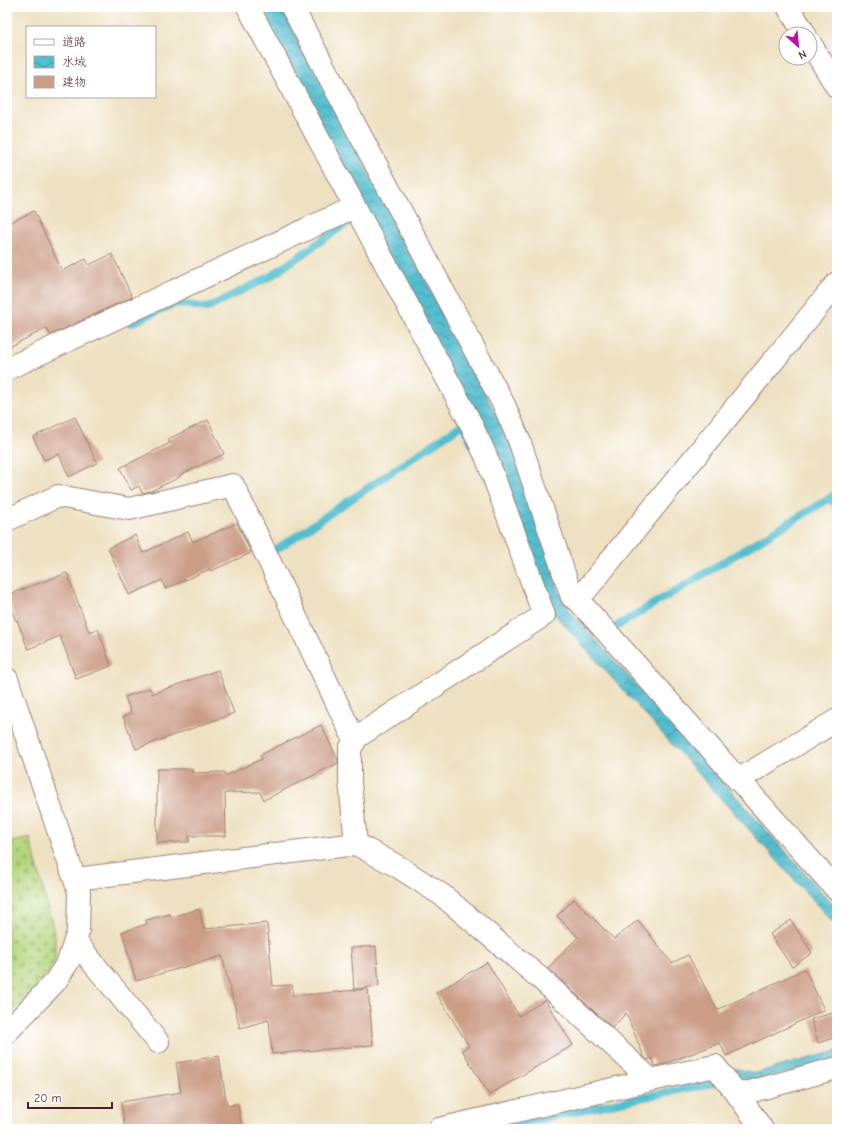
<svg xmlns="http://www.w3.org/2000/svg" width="844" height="1136" font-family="'Comic Neue','Klee One',sans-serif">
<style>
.cemetery{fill:url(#cemetery-stones);stroke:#7f7a54}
.water{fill:url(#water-waves);stroke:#4e6e7d}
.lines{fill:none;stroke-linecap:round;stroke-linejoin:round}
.stream{stroke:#53becf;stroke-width:8}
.building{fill:#cb9c86}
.minor-casing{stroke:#9c8076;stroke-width:24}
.minor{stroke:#fff;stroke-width:22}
</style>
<defs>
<pattern id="cemetery-stones" width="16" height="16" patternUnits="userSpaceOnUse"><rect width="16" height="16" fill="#b4d67d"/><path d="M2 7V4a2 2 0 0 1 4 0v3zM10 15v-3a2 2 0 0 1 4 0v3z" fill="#9cb76c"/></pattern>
<pattern id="water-waves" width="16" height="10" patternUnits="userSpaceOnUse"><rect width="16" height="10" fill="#53becf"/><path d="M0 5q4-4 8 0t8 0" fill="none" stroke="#479aa8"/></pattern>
</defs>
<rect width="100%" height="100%" fill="#fff"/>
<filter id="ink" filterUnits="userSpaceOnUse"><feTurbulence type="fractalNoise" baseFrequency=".025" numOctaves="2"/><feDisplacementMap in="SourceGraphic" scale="8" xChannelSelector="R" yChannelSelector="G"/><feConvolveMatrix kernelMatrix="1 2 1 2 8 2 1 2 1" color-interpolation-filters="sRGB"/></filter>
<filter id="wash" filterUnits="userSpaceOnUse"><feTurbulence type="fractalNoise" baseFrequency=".012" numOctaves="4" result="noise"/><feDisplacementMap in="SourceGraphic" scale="16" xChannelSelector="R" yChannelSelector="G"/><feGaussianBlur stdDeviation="0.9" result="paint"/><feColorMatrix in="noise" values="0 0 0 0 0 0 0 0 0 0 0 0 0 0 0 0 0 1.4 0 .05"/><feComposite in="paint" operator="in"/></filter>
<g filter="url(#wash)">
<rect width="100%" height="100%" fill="#eee1c1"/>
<polygon class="cemetery" points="30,838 55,936 55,961 40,986 7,1016 7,843"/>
<g class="water">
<polygon points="257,7 281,7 511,442 560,594 570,611 837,909 837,927 548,607"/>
<polygon points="837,1051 837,1060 754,1081 736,1079 733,1068 755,1073"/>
</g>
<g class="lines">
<g class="stream">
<polyline points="131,323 176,303 207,308 271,276 348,222"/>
<polyline points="831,498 837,507"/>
<polyline points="277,549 463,424"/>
<polyline points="617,626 837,494"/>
<polyline points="489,1129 713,1083"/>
</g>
</g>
<g id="blocks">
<g class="building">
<polygon points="34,211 62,271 86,259 89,265 112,254 132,297 50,335 47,328 7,348 7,224"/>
<polygon points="75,417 97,463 69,477 59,454 44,460 33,437"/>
<polygon points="208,420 224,454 180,475 180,477 151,491 142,493 139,486 131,490 120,468 170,443 168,439"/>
<polygon points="237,523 251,553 211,571 210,569 165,589 162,580 129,595 108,548 135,535 143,553 188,532 193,542"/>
<polygon points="67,573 89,632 98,629 111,666 76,679 60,636 28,649 17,620 16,621 7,597 7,595"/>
<polygon points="218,670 234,713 136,749 123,717 131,713 125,697 150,688 152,694"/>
<polygon points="321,725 338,760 338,763 264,800 260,792 225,793 226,836 189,836 189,842 157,843 157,769 192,769 192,773 225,772 225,776 262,759 260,755"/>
<polygon points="574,899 614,939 638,920 672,963 688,955 717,1010 805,969 824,1010 726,1056 720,1043 664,1064 655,1066 652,1058 648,1060 644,1057 626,1013 612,1028 548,968 578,937 557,916"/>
<polygon points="199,909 204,929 267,923 273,986 292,985 293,996 368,989 373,1045 272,1054 269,1020 240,1028 222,956 136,981 122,932 147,924 146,920 170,914 171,917"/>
<polygon points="791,920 812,953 792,967 770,934"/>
<polygon points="376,946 379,986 354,989 351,948"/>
<polygon points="487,962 519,1016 545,1000 573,1045 489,1095 462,1050 469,1046 436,993"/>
<polygon points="837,1012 837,1037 818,1043 811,1019"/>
<polygon points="219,1056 227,1106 238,1104 242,1129 125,1129 121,1102 181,1092 176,1063"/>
</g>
</g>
</g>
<g filter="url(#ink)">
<use href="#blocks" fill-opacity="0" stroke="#9c8076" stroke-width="1"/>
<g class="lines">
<g class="minor-casing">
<g id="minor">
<polyline points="248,7 468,418 486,456 544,615 357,737 350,749 350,782 356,844"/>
<polyline points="292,7 504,405 519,440 572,597 578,600"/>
<polyline points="788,7 805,34"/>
<polyline points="810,43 837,87"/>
<polyline points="837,283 578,600 837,890"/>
<polyline points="7,369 354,207"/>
<polyline points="7,520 58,496 129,509 233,485 355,741"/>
<polyline points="7,679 79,892 78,932 68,962 55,982 7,1032"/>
<polyline points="738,780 837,720"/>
<polyline points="76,879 356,844 397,866 442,895 541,979 651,1080 715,1066 738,1095 762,1129"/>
<polyline points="75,941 158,1042"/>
<polyline points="738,1095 837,1068"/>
<polyline points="439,1129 651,1080"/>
</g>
</g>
<use href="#minor" class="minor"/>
</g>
</g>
<rect width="844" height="1136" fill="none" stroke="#fff" stroke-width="24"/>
<rect x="26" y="26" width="130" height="72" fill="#ffffff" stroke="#b7a5aa"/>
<rect x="34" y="39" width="20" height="6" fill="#ffffff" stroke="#b7a5aa"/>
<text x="62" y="46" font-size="12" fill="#4a1f2b">道路</text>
<rect x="34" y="56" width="20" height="12" fill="url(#water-waves)" stroke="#b7a5aa"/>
<text x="62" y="66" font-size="12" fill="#4a1f2b">水域</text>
<rect x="34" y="76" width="20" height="12" fill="#cb9c86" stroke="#b7a5aa"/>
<text x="62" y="86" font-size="12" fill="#4a1f2b">建物</text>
<g transform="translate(798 46) rotate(153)"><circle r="19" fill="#ffffff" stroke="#b7a5aa"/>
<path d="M0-3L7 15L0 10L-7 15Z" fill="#b5179e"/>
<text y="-6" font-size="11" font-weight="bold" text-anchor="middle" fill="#4a1f2b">N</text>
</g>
<path d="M28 1102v6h84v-6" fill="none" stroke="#4a1f2b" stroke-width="2"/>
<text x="34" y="1102" font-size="12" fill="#4a1f2b" stroke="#ffffff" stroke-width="3" paint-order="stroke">20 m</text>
</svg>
